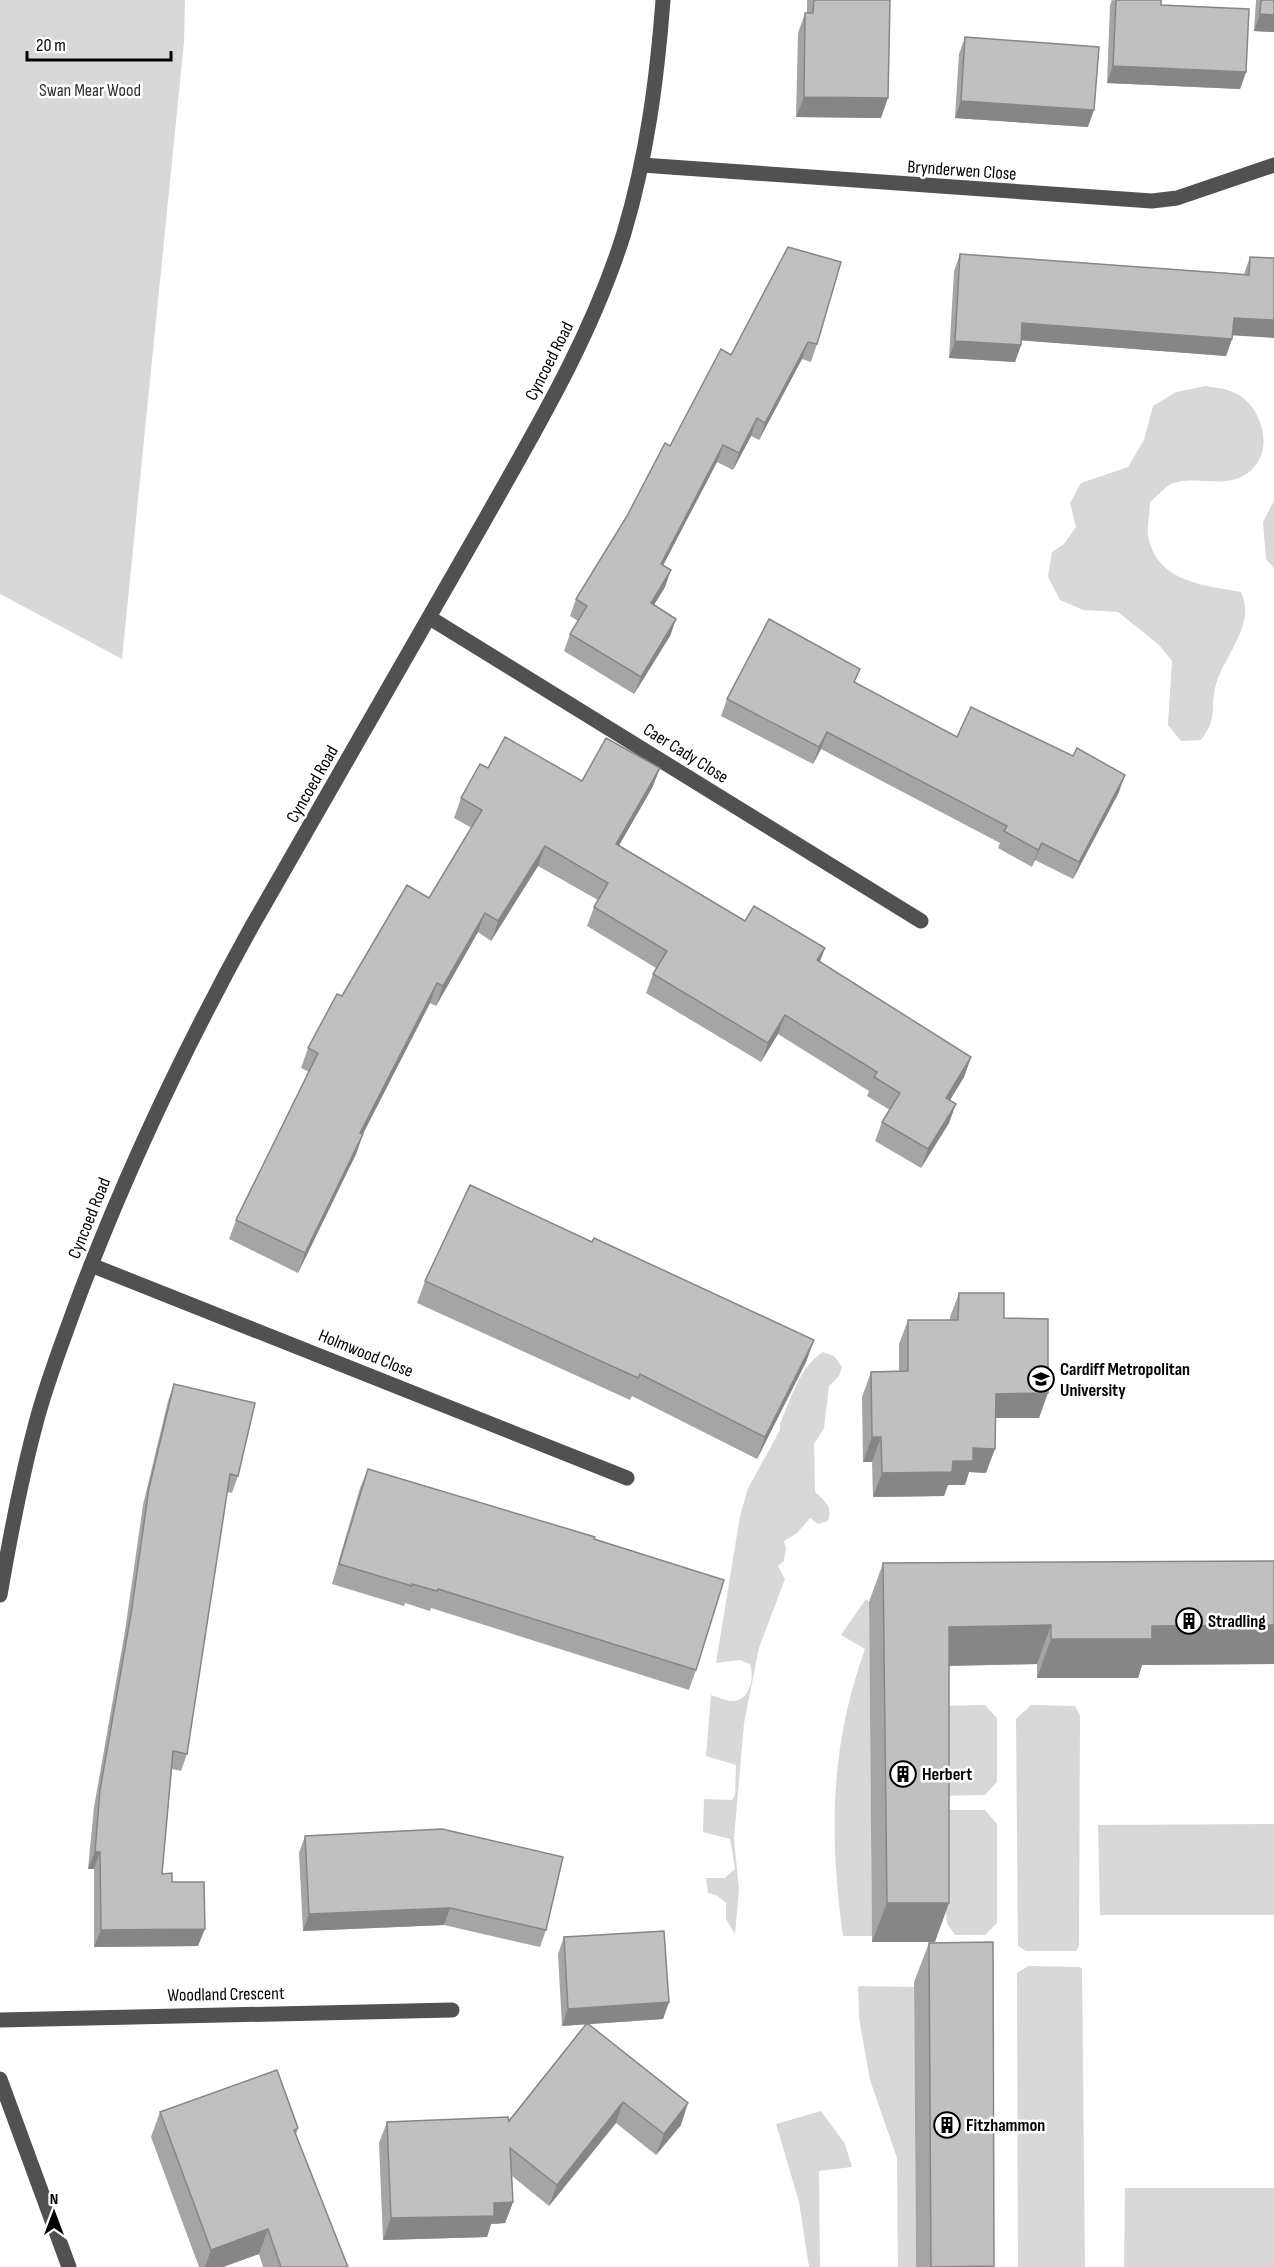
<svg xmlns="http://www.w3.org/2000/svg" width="1274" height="2267" font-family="'Sofia Sans Condensed',sans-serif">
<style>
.green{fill:#d8d8d8}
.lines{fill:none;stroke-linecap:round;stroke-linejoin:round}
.minor{stroke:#515151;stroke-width:15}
.wall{fill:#a5a5a5}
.shaded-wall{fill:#868686}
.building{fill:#c0c0c0;stroke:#868686;stroke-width:1.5}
.labels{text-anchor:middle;stroke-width:5;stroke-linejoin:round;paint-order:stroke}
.park-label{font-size:18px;fill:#2f2f2f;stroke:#fff}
.street-label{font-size:18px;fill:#000;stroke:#fff}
.poi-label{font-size:18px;font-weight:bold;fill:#000;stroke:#fff;text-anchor:start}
</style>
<rect width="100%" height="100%" fill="#fff"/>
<g class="green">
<polygon points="0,0 185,0 184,42 122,659 0,594"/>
<path d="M1206,386C1214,388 1225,388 1233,392C1259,402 1274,444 1255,466C1232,494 1198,473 1171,484C1164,488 1156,497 1150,502C1150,513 1147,525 1148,535C1156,582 1203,585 1241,592C1257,626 1222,657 1215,688C1210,713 1218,717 1201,740L1181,741L1168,725L1172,661L1159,645L1118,612L1083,610L1060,600L1048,577L1052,552L1064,544L1076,527L1070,503L1081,483L1128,467L1144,440L1153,406L1176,392Z"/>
<polygon points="1274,501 1274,568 1266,559 1263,522"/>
<path d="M823,1352L834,1356L842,1367L839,1376L829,1386L824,1428L814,1444L815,1492C825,1501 833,1507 828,1521L818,1524L810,1518L797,1533L784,1541L786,1549L784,1561L778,1566L785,1579L759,1648L744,1723L734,1839L739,1890L735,1934L726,1919V1903L716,1895L708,1893L706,1878H725L735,1869L730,1839L703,1832L704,1799L732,1800L735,1795L736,1765L706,1756L711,1695C717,1697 724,1700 730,1701C749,1703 755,1679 750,1664L740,1660L716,1663L740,1516L748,1488L780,1430V1424C791,1399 799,1367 823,1352Z"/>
<path d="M866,1599L869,1602L872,1936H843C829,1835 830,1746 865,1649L841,1635Z"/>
<polygon points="985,1705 997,1718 997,1782 985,1795 935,1796 935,1706"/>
<polygon points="1031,1705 1075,1706 1080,1715 1079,1946 1076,1951 1026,1951 1018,1946 1016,1719"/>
<polygon points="935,1810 985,1810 997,1824 997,1923 985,1935 955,1935 947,1923"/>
<polygon points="1274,1824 1274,1915 1100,1915 1098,1825"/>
<polygon points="1028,1966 1080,1967 1082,1969 1085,2267 1018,2267 1017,1973"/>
<polygon points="858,1986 914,1987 916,2267 898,2267 897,2158 870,2080 859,2018"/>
<polygon points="821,2111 845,2144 852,2167 819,2171 820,2267 809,2267 799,2202 776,2124"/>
<polygon points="1125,2188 1274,2188 1274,2267 1124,2267"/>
</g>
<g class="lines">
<g class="minor">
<polyline points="642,165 1152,201 1177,198 1274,165"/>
<polyline points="430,618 921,921"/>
<polyline points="91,1265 627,1478"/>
<path d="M0,1595C10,1537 21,1479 36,1423C46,1384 61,1346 75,1307C124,1175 184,1049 252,926C328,791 407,658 483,523C536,429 592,336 624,233C647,156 657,79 663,0"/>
<polyline points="0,2020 452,2010"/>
<polyline points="0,2079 69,2267"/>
</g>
</g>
<g class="wall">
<polygon points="807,0 890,0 881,118 796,117 798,33 805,13 807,13"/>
<polygon points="1112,0 1161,5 1246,72 1240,89 1107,83 1110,5"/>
<polygon points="1256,0 1274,0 1274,32 1254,31"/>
<polygon points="965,37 1088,127 955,118 959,54"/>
<polygon points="788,247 817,344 811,362 802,359 759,440 751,436 733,470 717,462 663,565 665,587 654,605 676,619 670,636 634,694 564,651 570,634 578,621 570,616 576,599 670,446 731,355"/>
<polygon points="960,254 1244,274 1250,257 1274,258 1232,335 1232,339 1226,356 1021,340 1021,345 1015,362 949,358 954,271"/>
<polygon points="855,683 957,737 1119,792 1073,879 1035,860 1032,867 998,848 1000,843 821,749 813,764 721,716 727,699"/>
<polygon points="488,768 582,781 660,768 652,788 619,845 745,921 825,948 819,962 971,1057 964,1077 950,1100 949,1123 921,1168 875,1141 882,1122 890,1110 867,1096 869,1091 778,1034 761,1062 646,993 653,974 656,968 587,926 594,907 598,900 538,866 491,941 478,932 436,1006 430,1003 363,1134 356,1154 298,1273 229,1239 236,1220 309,1072 301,1068 308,1048 342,996 429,898 472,828 454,818 461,798"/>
<polygon points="592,1242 814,1340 806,1362 757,1459 632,1396 630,1400 417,1303 425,1281"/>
<polygon points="959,1293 1004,1318 1039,1418 995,1418 986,1473 969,1472 965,1485 948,1485 944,1496 873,1497 872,1462 863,1462 862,1397 871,1372 899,1372 899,1344 908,1320 950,1320 950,1317"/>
<polygon points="174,1384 238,1476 232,1493 227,1492 187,1754 181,1771 172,1769 162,1874 172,1882 198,1946 94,1947 94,1869 88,1869 94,1807 125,1631 143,1505 168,1401"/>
<polygon points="368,1469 594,1539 696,1670 689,1690 431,1608 430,1611 405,1603 404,1606 332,1584 360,1488"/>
<polygon points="1274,1561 1274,1664 1142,1665 1138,1678 1037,1678 1037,1664 949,1666 935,1942 872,1942 869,1602 883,1563"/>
<polygon points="305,1836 546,1930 540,1947 444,1925 303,1931 299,1853"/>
<polygon points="564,1937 669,2002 663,2019 589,2024 681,2125 656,2155 616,2123 549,2206 512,2176 513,2202 505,2223 491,2224 487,2237 383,2240 379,2143 387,2122 509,2121 586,2024 562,2026 558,1954"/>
<polygon points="929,1943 994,2267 916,2267 914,1982"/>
<polygon points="160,2112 298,2128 296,2135 348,2267 263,2267 259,2254 223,2267 199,2267 151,2137"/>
</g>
<g class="shaded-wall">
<polygon points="1260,14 1274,15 1274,32 1254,31"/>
<polygon points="1113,66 1246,72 1240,89 1107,83"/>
<polygon points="804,97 888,98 881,118 796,117"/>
<polygon points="961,101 1094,110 1088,127 955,118"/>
<polygon points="1234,318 1274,320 1274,338 1227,335"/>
<polygon points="1022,323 1232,339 1226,356 1016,340"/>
<polygon points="955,341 1021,345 1015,362 949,358"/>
<polygon points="808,342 802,359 759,440 765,423"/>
<polygon points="757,418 751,436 733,470 739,453"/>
<polygon points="723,445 717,462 655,581 661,564"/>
<polygon points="671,570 665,587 644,621 651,603"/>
<polygon points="676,619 670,636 634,694 641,677"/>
<polygon points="827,732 821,749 813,764 819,747"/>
<polygon points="660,768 652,788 609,863 616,844"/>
<polygon points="1125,775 1119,792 1073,879 1079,862"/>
<polygon points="1042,843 1035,860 1032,867 1038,850"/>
<polygon points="545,846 538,866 491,941 498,921"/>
<polygon points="485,913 478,932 436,1006 443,986"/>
<polygon points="825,948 818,967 817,960"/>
<polygon points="437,983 430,1003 353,1153 360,1133"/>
<polygon points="785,1015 778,1034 761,1062 768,1043"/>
<polygon points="971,1057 964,1077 939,1118 946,1098"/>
<polygon points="956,1104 949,1123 921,1168 928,1149"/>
<polygon points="363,1134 356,1154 298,1273 305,1253"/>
<polygon points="814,1340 806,1362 757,1459 765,1437"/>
<polygon points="1048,1393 1039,1418 987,1418 996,1394"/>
<polygon points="872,1437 881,1437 872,1462 863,1462"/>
<polygon points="973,1448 995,1449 986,1473 969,1472 965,1485 948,1485 944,1496 873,1497 882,1473 953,1461"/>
<polygon points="1051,1625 1037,1664 935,1666 949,1627"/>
<polygon points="1274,1625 1274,1664 1142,1665 1138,1678 1037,1678 1051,1639 1152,1626"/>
<polygon points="95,1852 100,1852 94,1869 88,1869"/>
<polygon points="887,1903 949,1903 935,1942 872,1942"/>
<polygon points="450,1908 444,1925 303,1931 309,1914"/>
<polygon points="205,1929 198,1946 94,1947 101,1930"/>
<polygon points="669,2002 663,2019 562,2026 568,2009"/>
<polygon points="623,2102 616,2123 549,2206 557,2185"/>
<polygon points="688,2103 681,2125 656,2155 664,2134"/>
<polygon points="513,2202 505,2223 491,2224 487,2237 383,2240 391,2218 494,2203"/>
<polygon points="268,2229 259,2254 223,2267 205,2267 211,2250"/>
</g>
<g class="building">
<polygon points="814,0 890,0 888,98 804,97 805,13 813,13"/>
<polygon points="1116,0 1161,0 1161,5 1249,9 1246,72 1113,66"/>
<polygon points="1261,0 1274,0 1274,15 1260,14"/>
<polygon points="965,37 1099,47 1094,110 961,101"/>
<polygon points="788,247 841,262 817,344 808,342 765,423 757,418 739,453 723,445 661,564 671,570 651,603 676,619 641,677 570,634 587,606 576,599 627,516 665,443 670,446 721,349 731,355"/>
<polygon points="960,254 1249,275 1250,257 1274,258 1274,320 1234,318 1232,339 1022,323 1021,345 955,341"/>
<polygon points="769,619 860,669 854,682 957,737 971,707 1073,756 1077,748 1125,775 1079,862 1042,843 1038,850 1004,831 1007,826 827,732 819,747 727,699"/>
<polygon points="505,737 582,781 606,738 660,768 616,844 745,921 754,906 825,948 817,960 971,1057 946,1098 956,1104 928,1149 882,1122 900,1093 874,1077 877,1072 785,1015 768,1043 653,974 667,951 594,907 608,883 545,846 498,921 485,913 443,986 437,983 360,1133 363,1134 305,1253 236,1220 318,1053 308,1048 337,994 342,996 407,885 429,898 482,810 461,798 480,764 488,768"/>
<polygon points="470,1185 592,1242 594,1238 814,1340 765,1437 640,1374 638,1378 425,1281"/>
<polygon points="959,1293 1004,1293 1004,1318 1048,1319 1048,1393 996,1394 995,1449 973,1448 973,1461 953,1461 952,1472 882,1473 881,1437 872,1437 871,1372 908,1371 908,1320 958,1320"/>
<polygon points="174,1384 255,1403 238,1476 230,1474 187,1754 173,1751 162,1874 172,1873 172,1882 204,1882 205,1929 101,1930 100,1852 95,1852 100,1790 131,1614 149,1488"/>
<polygon points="368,1469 595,1537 594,1539 724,1580 696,1670 438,1589 437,1591 412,1584 412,1586 339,1564"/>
<polygon points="1274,1561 1274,1625 1152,1626 1152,1639 1051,1639 1051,1625 949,1627 949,1903 887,1903 883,1563"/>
<polygon points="442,1829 563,1857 546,1930 450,1908 309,1914 305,1836"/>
<polygon points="664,1931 669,2002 568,2009 564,1937"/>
<polygon points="993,1942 994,2266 931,2267 929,1943"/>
<polygon points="587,2023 688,2103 664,2134 623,2102 557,2185 510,2148 513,2202 494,2203 494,2216 391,2218 387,2122 508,2117 509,2121"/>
<polygon points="277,2070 298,2128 294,2130 348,2267 281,2267 268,2229 211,2250 160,2112"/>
</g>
<defs>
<g id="university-ring" transform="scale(1.35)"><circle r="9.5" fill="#fff" stroke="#000" stroke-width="1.5"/><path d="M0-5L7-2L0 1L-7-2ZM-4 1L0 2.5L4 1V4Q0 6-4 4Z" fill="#000"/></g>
<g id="building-ring" transform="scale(1.35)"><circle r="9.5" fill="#fff" stroke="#000" stroke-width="1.5"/><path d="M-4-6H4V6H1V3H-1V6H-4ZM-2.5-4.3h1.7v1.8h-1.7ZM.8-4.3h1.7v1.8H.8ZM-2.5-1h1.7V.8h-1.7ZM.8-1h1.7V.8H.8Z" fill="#000"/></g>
</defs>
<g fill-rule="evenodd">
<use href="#university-ring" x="1041" y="1379"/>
<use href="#building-ring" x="1189" y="1621"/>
<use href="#building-ring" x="903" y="1774"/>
<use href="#building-ring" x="947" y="2125"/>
</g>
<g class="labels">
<g class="park-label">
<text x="90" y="96">Swan Mear Wood</text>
</g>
<g class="street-label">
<text transform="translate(962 170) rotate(4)" y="6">Brynderwen Close</text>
<text transform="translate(549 361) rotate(-63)" y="6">Cyncoed Road</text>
<text transform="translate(686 753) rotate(32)" y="6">Caer Cady Close</text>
<text transform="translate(312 784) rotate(-60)" y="6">Cyncoed Road</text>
<text transform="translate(89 1218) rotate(-68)" y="6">Cyncoed Road</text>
<text transform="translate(366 1353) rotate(22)" y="6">Holmwood Close</text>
<text transform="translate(226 1994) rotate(-1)" y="6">Woodland Crescent</text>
</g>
<g class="poi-label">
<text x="1060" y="1375">Cardiff Metropolitan<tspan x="1060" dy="21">University</tspan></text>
<text x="1208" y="1627">Stradling</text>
<text x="922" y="1780">Herbert</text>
<text x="966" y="2131">Fitzhammon</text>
</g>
</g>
<g transform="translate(54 2213)" stroke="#ffffff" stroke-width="4.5" paint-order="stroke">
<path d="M0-4.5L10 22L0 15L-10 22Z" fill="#000000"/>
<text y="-9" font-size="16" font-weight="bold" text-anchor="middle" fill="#000000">N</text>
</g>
<path d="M27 51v9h144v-9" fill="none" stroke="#000000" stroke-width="3"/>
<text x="36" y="51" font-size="18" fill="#000000" stroke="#ffffff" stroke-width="4.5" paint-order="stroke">20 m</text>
</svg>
